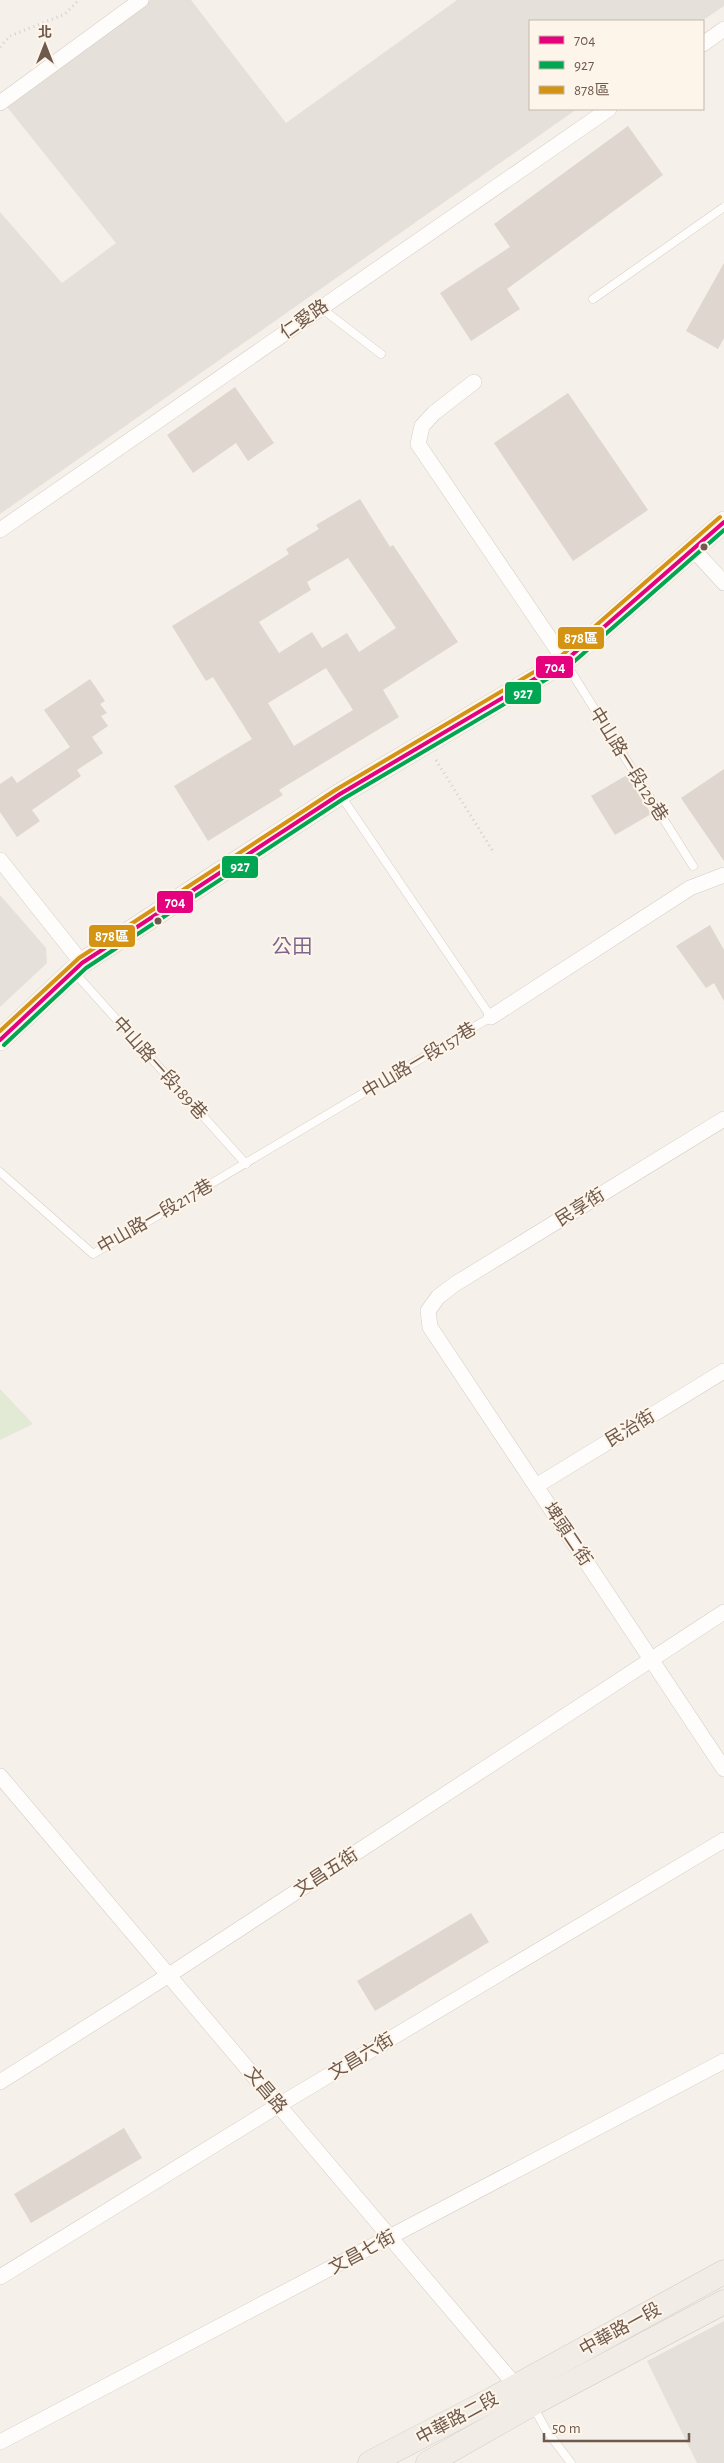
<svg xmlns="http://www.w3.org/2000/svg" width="724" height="2463" font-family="'Alegreya Sans','Noto Sans TC',sans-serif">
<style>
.industrial{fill:#e6e0da}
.green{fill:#e2ead5}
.building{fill:#ded6cf;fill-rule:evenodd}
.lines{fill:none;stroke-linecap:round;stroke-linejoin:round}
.lane-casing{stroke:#d4cdc7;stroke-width:9}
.street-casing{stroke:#d4cdc7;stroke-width:16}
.secondary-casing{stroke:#d4ccc6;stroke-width:22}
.primary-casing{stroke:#d3cbc6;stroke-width:25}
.path{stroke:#d6cfca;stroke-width:3;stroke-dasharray:1 4;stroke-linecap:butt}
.lane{stroke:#fefdfc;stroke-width:8}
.street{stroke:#fefdfc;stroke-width:15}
.secondary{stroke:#fefdfc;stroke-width:21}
.primary{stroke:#f1ece5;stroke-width:24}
.bus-1-casing{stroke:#fdf5ea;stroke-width:8}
.bus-2-casing{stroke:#fdf5ea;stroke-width:8}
.bus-3-casing{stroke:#fdf5ea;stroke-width:8}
.bus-1{stroke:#e5007d;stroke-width:4}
.bus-2{stroke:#00a651;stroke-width:4}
.bus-3{stroke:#d59313;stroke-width:4}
.bus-dot{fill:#6f594c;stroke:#fdf5ea;stroke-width:2}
.labels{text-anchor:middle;stroke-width:4;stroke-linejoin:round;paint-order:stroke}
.street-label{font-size:18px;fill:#6f594c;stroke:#fdf5ea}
.quarter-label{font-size:20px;fill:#7e658c;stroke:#fdf5ea}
.line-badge{stroke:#fdf5ea;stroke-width:2}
.badge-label{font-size:14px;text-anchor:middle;font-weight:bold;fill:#fff}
</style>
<rect width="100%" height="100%" fill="#f5f0e9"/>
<g class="industrial">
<polygon points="150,0 191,0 286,123 457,0 724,0 724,6 702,21 530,21 530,109 577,109 0,514 0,212 62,283 116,243 3,102"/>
<polygon points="0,895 46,948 47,963 0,1007"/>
<polygon points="724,2321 724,2463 697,2463 647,2361"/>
</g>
<polygon class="green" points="0,1389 33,1424 0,1440"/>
<g class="building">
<polygon points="628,126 663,175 507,289 520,309 471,341 440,293 510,247 494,224"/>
<polygon points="724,263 724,338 718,349 686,331"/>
<polygon points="235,387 274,443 248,461 236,443 193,473 167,435"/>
<polygon points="568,393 648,510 573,561 494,443"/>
<path d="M360,499L390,547L393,545L458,642L383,690L399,717L279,790L283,795L208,841L174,786L252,739L213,677L206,681L172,626L289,554L286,549L319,529L316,525ZM348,558L396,628L359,652L347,633L322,648L312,632L279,653L259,622L311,590L307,582ZM326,668L353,710L294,746L268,703Z"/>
<polygon points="90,679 105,701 100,704 107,713 101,716 108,726 92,737 103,753 77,770 81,776 32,810 40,821 17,837 0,812 0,784 12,776 17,783 70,747 44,710"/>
<polygon points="724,769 724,861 681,798"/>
<polygon points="627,775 651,814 615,835 591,796"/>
<polygon points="710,925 724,950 724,1001 714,983 706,988 676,946"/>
<polygon points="471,1913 489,1942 375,2011 357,1981"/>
<polygon points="124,2128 142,2158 31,2223 14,2194"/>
</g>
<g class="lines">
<g class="lane-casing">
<g id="lane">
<polyline points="593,299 724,207"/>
<polyline points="321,308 381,354"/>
<polyline points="565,662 693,866"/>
<polyline points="74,972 246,1164"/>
<polyline points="0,1172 93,1254 491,1017 341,796"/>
<polyline points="533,2406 546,2430 571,2463"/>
</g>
</g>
<g class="street-casing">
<g id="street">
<polyline points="703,44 724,29"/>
<polyline points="0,103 141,0"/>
<polyline points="474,382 434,413 422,426 418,444 565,661"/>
<polyline points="0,530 609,109"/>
<polyline points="693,549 724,583"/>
<polyline points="0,860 82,963"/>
<polyline points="491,1017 690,888 724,875"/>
<polyline points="724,1119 455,1284 438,1297 428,1311 430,1327 724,1769"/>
<polyline points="536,1486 724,1371"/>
<polyline points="0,1776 521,2392"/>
<polyline points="0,2082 169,1975 724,1612"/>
<polyline points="0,2277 279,2105 724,1840"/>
<polyline points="0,2442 724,2061"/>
</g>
</g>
<g class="secondary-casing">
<polyline id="secondary" points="0,1040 82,963 340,794 565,661 724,522"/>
</g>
<g class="primary-casing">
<g id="primary">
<polyline points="370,2463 493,2399 724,2272"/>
<polyline points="428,2463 532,2404 724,2302"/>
</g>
</g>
<g class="path">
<polyline points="0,47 10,36 65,14 79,0"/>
<polyline points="436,760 494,853"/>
</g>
<use href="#lane" class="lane"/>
<use href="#street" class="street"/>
<use href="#secondary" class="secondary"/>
<use href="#primary" class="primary"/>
<g class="bus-1-casing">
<polyline id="bus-1" points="0,1040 82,963 340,794 565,661 724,522"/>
</g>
<g class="bus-2-casing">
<polyline id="bus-2" points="4,1045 86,968 343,799 569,666 724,530"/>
</g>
<g class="bus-3-casing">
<polyline id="bus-3" points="0,1031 79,958 337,789 561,656 720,517"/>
</g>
<use href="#bus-1" class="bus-1"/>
<use href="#bus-2" class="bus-2"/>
<use href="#bus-3" class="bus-3"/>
</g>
<g class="bus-dot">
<circle cx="704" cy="547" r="4.5"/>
<circle cx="158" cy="921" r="4.5"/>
</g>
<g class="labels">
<g class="street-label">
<text transform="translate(304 319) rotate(-35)" y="6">仁愛路</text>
<text transform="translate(629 764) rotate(58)" y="6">中山路一段129巷</text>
<text transform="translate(419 1060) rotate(-31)" y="6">中山路一段157巷</text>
<text transform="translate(160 1068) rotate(48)" y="6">中山路一段189巷</text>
<text transform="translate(580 1207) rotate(-32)" y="6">民享街</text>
<text transform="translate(155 1216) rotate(-30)" y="6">中山路一段217巷</text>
<text transform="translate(630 1428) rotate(-31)" y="6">民治街</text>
<text transform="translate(568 1534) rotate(56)" y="6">埤頭二街</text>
<text transform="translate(326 1872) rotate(-33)" y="6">文昌五街</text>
<text transform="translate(361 2056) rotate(-31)" y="6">文昌六街</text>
<text transform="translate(266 2090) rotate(50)" y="6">文昌路</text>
<text transform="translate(362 2252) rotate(-28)" y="6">文昌七街</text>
<text transform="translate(620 2329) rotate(-29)" y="6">中華路一段</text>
<text transform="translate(457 2418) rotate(-28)" y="6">中華路二段</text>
</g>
<g class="quarter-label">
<text x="292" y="953">公田</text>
</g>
</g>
<g class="line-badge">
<rect x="557" y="626" width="48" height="24" rx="5" fill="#d59313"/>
<rect x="535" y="655" width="39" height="24" rx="5" fill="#e5007d"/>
<rect x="504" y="681" width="38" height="24" rx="5" fill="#00a651"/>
<rect x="221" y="855" width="38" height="24" rx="5" fill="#00a651"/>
<rect x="156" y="890" width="38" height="24" rx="5" fill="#e5007d"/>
<rect x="88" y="924" width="48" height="24" rx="5" fill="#d59313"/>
</g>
<g class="badge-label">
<text x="581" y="643">878區</text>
<text x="555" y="672">704</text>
<text x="523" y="698">927</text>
<text x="240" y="871">927</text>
<text x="175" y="907">704</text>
<text x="112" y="941">878區</text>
</g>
<rect x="529" y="20" width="175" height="90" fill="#fdf5ea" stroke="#c4b7ab"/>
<rect x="539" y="36" width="25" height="8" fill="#e5007d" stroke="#c4b7ab"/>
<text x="574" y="45" font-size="15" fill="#6f594c">704</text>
<rect x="539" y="61" width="25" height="8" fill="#00a651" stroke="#c4b7ab"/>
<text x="574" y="70" font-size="15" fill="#6f594c">927</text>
<rect x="539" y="86" width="25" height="8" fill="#d59313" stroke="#c4b7ab"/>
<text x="574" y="95" font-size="15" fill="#6f594c">878區</text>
<g transform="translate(45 45)" stroke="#fdf5ea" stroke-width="4" paint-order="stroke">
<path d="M0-4L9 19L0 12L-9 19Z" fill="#6f594c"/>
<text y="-8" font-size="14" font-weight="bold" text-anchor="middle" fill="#6f594c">北</text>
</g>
<path d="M544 2433v8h145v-8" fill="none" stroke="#6f594c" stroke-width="2.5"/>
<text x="552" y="2433" font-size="15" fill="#6f594c" stroke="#fdf5ea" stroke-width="4" paint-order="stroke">50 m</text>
</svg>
